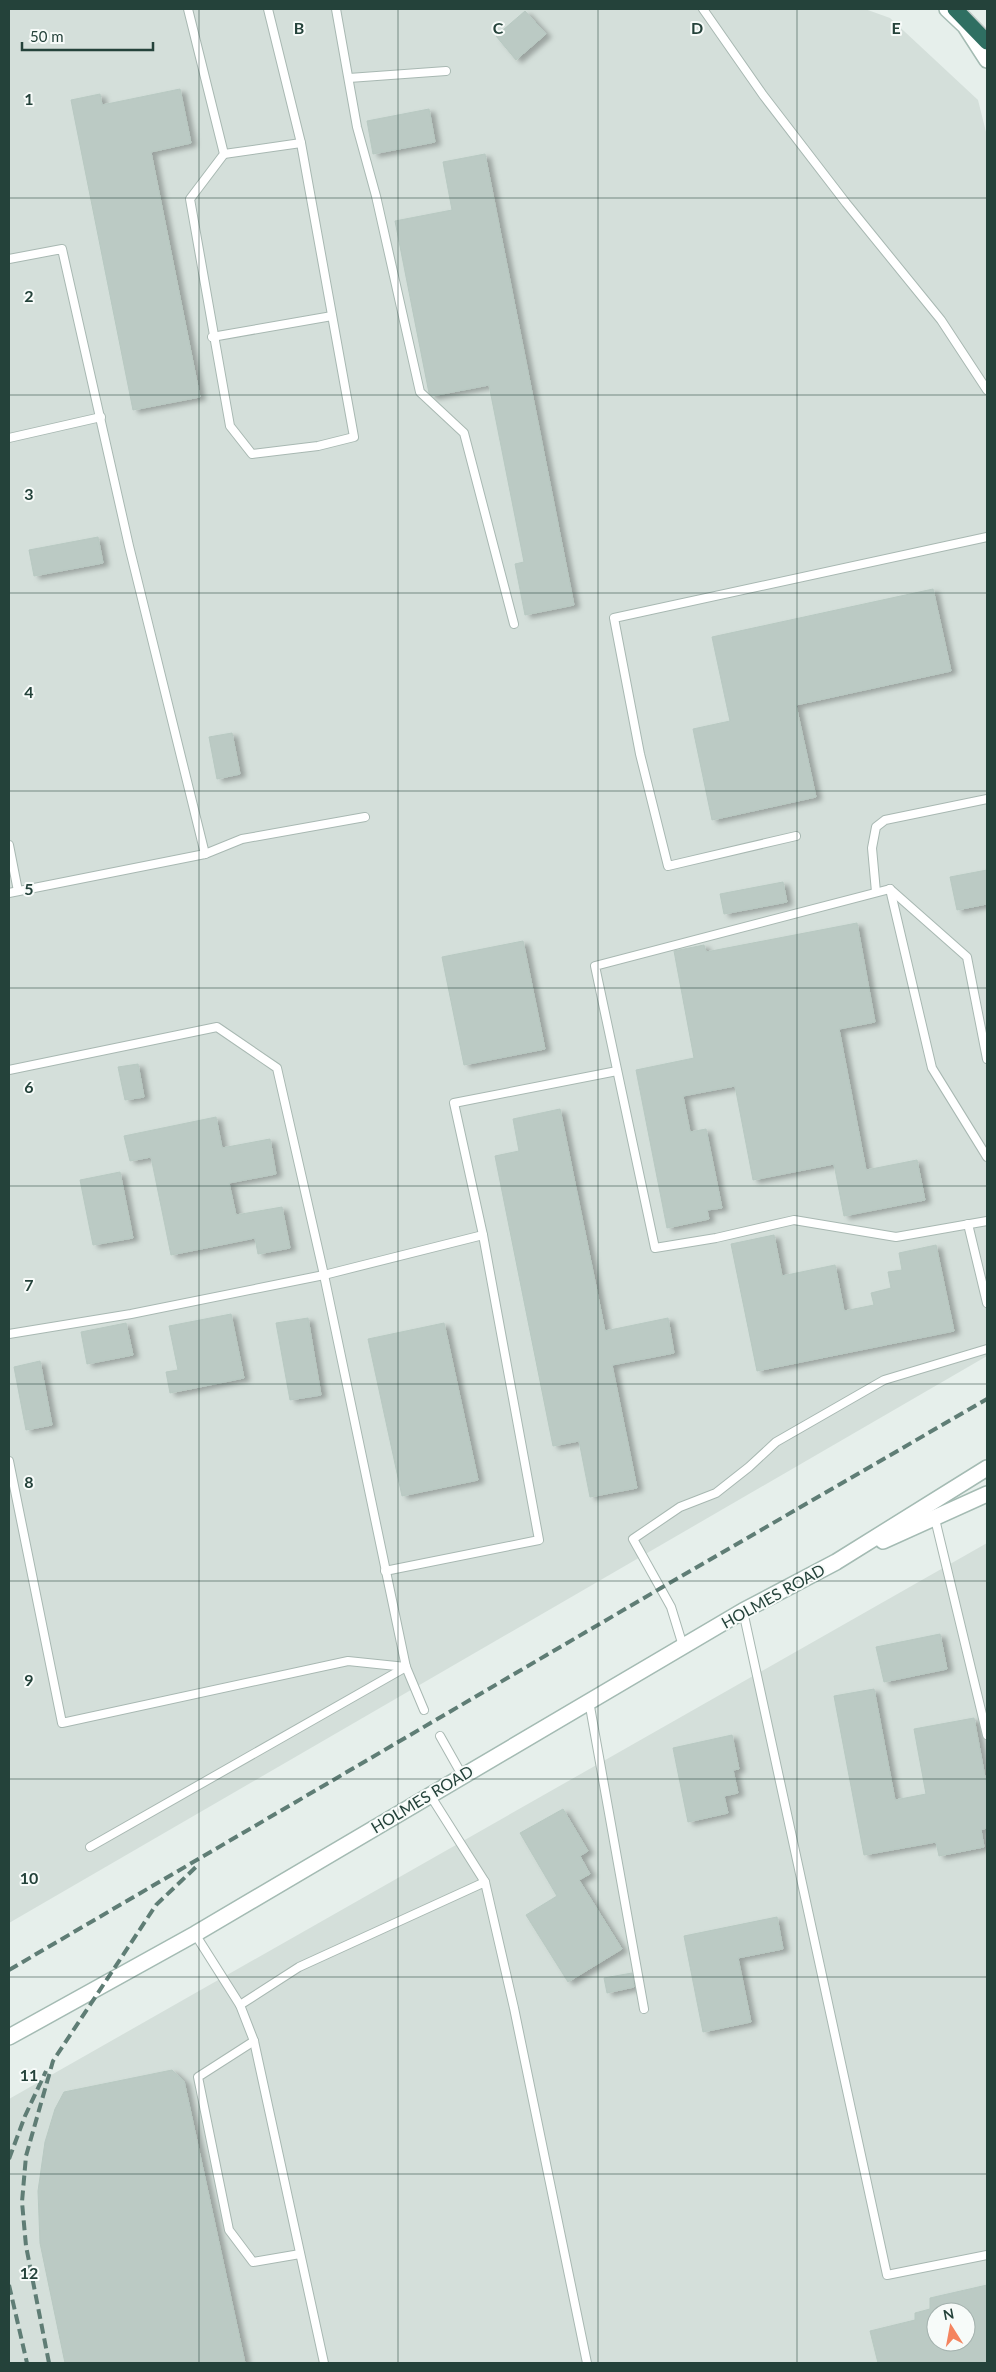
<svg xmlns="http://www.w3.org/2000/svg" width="996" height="2372" font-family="Lato,sans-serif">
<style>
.built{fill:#d4dfda;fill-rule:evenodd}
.building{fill:#bbcac4;stroke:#b8c9c2;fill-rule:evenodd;filter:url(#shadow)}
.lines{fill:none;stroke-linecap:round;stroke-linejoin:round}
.service-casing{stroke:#a8b8b2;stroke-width:10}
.secondary-casing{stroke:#a4bbb3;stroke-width:18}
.motorway-casing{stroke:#c2cac8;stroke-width:18}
.service{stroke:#fff;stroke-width:8}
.secondary{stroke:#fff;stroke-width:15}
.motorway{stroke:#2f6f62;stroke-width:15}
.rail{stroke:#5f7d75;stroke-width:4;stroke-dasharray:10 5;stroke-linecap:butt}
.grid{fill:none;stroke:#24423a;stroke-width:1;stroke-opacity:0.55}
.labels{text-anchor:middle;stroke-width:4;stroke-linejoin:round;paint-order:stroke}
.street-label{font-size:16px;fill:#24423a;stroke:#f7fbf9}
.grid-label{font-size:16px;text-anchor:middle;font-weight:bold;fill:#24423a;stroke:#f7fbf9;stroke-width:4;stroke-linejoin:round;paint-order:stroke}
</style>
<defs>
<filter id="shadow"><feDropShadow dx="5.5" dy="3" stdDeviation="2.5" flood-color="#0004"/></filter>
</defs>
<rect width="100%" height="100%" fill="#e6efeb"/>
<g class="built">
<polygon points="9,9 865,9 890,18 978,100 987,136 987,1356 9,1923"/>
<path d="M987,1543V2363H9V2099ZM936,2312H966V2342H936Z"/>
</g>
<g class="building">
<polygon points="525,11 546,34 516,60 496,36"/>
<polygon points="180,89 191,143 151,152 200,397 133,410 71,100 100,94 102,105"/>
<polygon points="429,109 435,142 373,154 367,121"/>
<polygon points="485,154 574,605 525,615 515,564 524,562 489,385 432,396 429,393 395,221 452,210 443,162"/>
<polygon points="98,537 103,563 34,576 29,550"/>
<polygon points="933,589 951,671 796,705 816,797 712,820 693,729 730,721 712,637"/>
<polygon points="232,733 240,774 217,779 209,737"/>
<polygon points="987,870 987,904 957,910 950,877"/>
<polygon points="783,882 787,902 724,914 720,894"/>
<polygon points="857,923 875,1022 839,1029 866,1170 917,1160 925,1200 844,1216 834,1164 753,1180 735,1086 683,1096 690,1132 706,1129 722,1208 707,1210 709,1219 667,1228 636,1070 694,1058 674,951 704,945 706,952"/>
<polygon points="523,941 545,1049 464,1065 442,957"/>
<polygon points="138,1064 144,1097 125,1100 118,1067"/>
<polygon points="560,1109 605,1331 668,1318 674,1353 612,1365 637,1488 590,1497 579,1441 553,1446 495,1156 519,1151 513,1119"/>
<polygon points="216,1117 222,1148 270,1139 276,1174 229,1183 236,1215 282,1207 290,1248 258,1254 255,1238 171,1255 151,1157 130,1161 124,1136"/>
<polygon points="120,1172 133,1238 93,1245 80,1180"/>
<polygon points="774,1235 782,1276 835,1265 844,1311 874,1305 871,1293 891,1288 888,1272 902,1270 899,1253 936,1245 954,1331 757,1371 731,1244"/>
<polygon points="231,1314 244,1378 170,1393 166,1372 178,1370 169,1326"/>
<polygon points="308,1318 321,1395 290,1400 276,1323"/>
<polygon points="126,1323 133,1355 87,1364 81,1332"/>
<polygon points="444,1323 478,1480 402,1496 368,1339"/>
<polygon points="40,1361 52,1425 26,1430 14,1367"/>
<polygon points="940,1634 947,1669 884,1682 876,1647"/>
<polygon points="874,1689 895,1800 926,1794 914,1729 974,1718 987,1788 987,1828 981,1830 984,1847 939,1856 936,1842 864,1855 834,1696"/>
<polygon points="732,1735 739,1769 733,1770 738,1793 724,1796 728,1813 688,1822 673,1748"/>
<polygon points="563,1809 588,1851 580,1856 590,1874 579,1880 622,1949 568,1982 526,1915 557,1896 520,1833"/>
<polygon points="777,1917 783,1949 738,1958 751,2022 703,2032 684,1936"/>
<polygon points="632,1973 634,1987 607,1993 604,1978"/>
<polygon points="172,2070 184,2081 245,2363 65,2363 40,2243 38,2191 45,2142 55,2109 64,2092"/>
<path d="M987,2285V2363H878L870,2331L915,2320V2313L930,2309V2298ZM936,2312H966V2342H936Z"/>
</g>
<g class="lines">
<g class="service-casing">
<g id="service">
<polyline points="188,9 224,154 190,199 230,426 252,454 318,446 354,437 301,143 268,9"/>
<polyline points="336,9 357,127 376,196 420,392 464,433 514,624"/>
<polyline points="703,9 763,95 846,203 941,320 987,390"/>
<polyline points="349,78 446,71"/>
<polyline points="224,154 301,143"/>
<polyline points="9,259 62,249 129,546 205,854 9,893"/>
<polyline points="212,337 332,316"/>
<polyline points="9,438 101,417"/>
<polyline points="796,836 668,866 640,754 614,618 987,537"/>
<polyline points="9,845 18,891"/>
<polyline points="205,854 242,839 365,817"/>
<polyline points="890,889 595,966 655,1248 716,1238 794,1220 896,1237 987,1221"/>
<polyline points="890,889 932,1068 987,1157"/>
<polyline points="890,889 967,957 987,1059"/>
<polyline points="876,892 872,848 876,827 885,820 987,799"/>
<polyline points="9,1070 217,1027 277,1068 324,1275 406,1667 424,1710"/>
<polyline points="968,1224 987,1303"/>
<polyline points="9,1334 131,1314 324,1275 483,1235"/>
<polyline points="9,1461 62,1723 348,1661 406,1667"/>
<polyline points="935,1519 987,1735"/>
<polyline points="385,1571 539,1540 483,1235 454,1103 617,1071"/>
<polyline points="743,1611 887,2275 987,2255"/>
<polyline points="683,1646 671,1607 633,1539 680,1507 716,1493 749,1467 776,1442 884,1380 987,1349"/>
<polyline points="589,1701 644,2009"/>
<polyline points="440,1736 462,1775"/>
<polyline points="430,1795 485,1882"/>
<polyline points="90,1847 406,1667"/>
<polyline points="195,1934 240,2005 254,2041 324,2363"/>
<polyline points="240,2005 299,1967 485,1882 514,2008 587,2363"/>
<polyline points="254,2041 198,2077 229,2230 253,2262 300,2254"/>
</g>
</g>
<g class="secondary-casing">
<g id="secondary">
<polyline points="947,9 965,26 987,60"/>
<polyline points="883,1541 987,1494"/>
<polyline points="9,2037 195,1934 743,1611 836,1562 987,1468"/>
</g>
</g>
<g class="motorway-casing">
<polyline id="motorway" points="955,9 987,42"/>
</g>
<use href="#service" class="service"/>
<use href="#secondary" class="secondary"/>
<use href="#motorway" class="motorway"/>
<g class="rail">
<polyline points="9,1970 661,1588 987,1399"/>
<polyline points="9,2159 25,2116 46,2071"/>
<polyline points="9,2285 27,2363"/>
<polyline points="49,2363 26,2246 22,2202 26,2156 53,2061 156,1905 197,1866"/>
</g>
</g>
<path class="grid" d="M199,9V2363M398,9V2363M598,9V2363M797,9V2363M9,198H987M9,395H987M9,593H987M9,791H987M9,988H987M9,1186H987M9,1384H987M9,1581H987M9,1779H987M9,1977H987M9,2174H987"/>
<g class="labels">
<g class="street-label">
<text transform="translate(773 1596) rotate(-29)" y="6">HOLMES ROAD</text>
<text transform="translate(422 1799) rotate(-31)" y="6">HOLMES ROAD</text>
</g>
</g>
<g class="grid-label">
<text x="299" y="34">B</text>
<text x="498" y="34">C</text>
<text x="697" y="34">D</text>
<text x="896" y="34">E</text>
<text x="29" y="105">1</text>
<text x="29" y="302">2</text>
<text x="29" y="500">3</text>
<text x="29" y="698">4</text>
<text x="29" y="895">5</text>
<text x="29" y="1093">6</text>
<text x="29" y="1291">7</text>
<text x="29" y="1488">8</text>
<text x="29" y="1686">9</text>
<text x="29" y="1884">10</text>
<text x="29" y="2081">11</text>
<text x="29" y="2279">12</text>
</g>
<rect width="996" height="2372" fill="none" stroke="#24423a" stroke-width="20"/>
<g transform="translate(951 2327) rotate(349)"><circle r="24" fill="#f7fbf9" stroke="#a3b1ad"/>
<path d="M0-4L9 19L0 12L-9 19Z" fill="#f4845f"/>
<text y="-8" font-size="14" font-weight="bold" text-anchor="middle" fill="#24423a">N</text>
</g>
<path d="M22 42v8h131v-8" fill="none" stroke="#24423a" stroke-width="2.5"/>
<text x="30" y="42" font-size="15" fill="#24423a" stroke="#f7fbf9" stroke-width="4" paint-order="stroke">50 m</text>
</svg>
